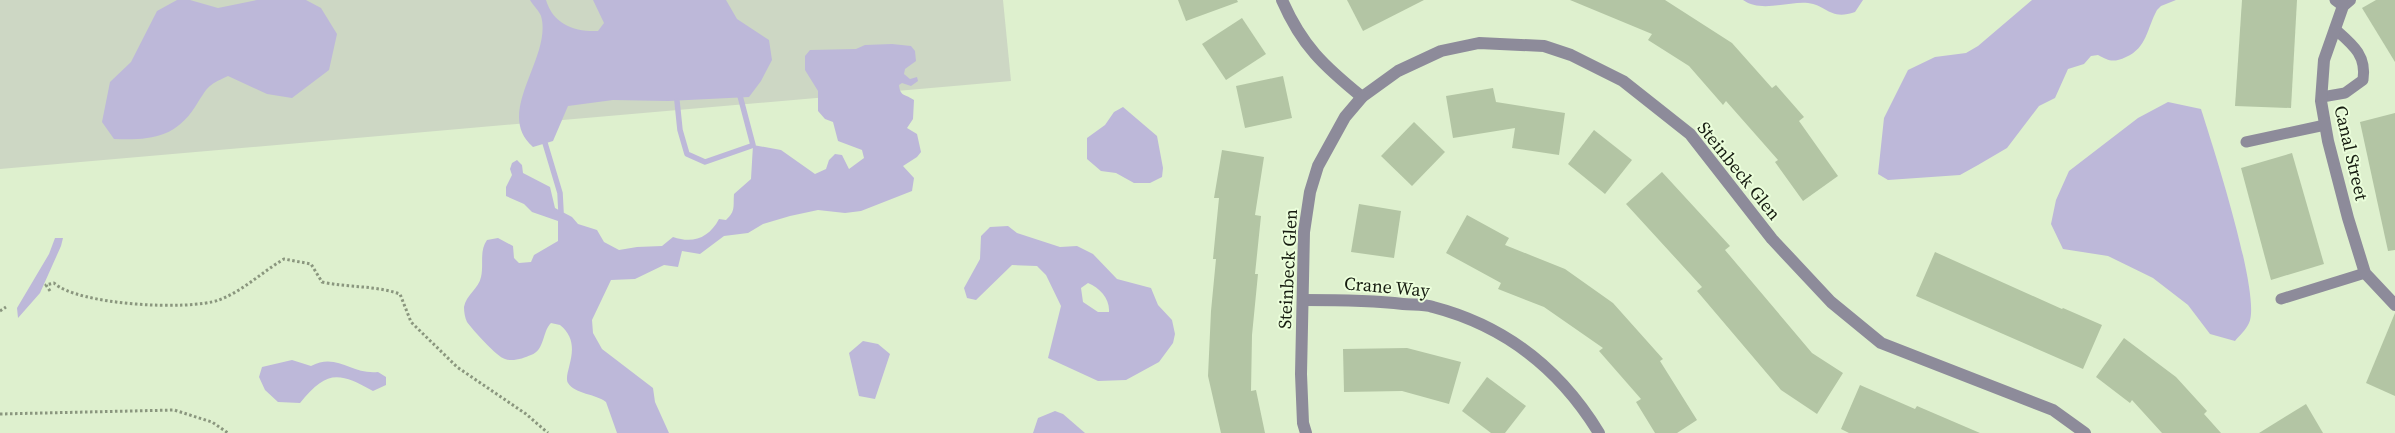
<svg xmlns="http://www.w3.org/2000/svg" width="2395" height="433" font-family="'Source Serif 4',serif">
<style>
.green{fill:#cdd7c4}
.water{fill:#bdb8d9;fill-rule:evenodd}
.lines{fill:none;stroke-linecap:round;stroke-linejoin:round}
.stream{stroke:#bdb8d9;stroke-width:5.5}
.building{fill:#b3c5a4}
.path{stroke:#8a967e;stroke-width:3;stroke-dasharray:2.5 2.5;stroke-linecap:butt}
.lane{stroke:#8d8b9a;stroke-width:11}
.street{stroke:#8d8b9a;stroke-width:12}
.labels{text-anchor:middle;stroke-width:4;stroke-linejoin:round;paint-order:stroke}
.street-label{font-size:18px;fill:#161c10;stroke:#ebfedb}
</style>
<rect width="100%" height="100%" fill="#def0ce"/>
<polygon class="green" points="0,0 1003,0 1011,81 0,169"/>
<g class="water">
<path d="M177,0H190L218,8L257,0H306L321,8L337,34L329,70L292,98L267,94L228,76C206,86 208,87 195,107C174,139 149,140 114,139L102,122L110,82L131,62L157,11Z"/>
<path d="M530,0H546C553,24 574,32 598,31L604,23L593,0H726L737,19L769,40L772,60L761,81L749,97L668,101L613,100L568,106L553,141L533,147C493,113 553,57 541,16C539,11 533,5 530,0Z"/>
<path d="M1743,0H1863L1855,12C1830,21 1827,5 1808,3C1788,1 1761,13 1743,0Z"/>
<path d="M2032,0H2176L2161,6L2157,10C2147,28 2147,48 2126,57C2113,63 2109,61 2098,55L2091,56L2084,64L2068,69L2055,98L2039,106L2007,148L1978,165L1960,175L1888,180L1878,174L1884,118L1908,70L1935,57L1966,53L1978,46Z"/>
<path d="M892,44L911,46L915,51L916,61L905,69L904,74L910,79L917,77L918,81L911,86L902,83L899,85C900,97 906,94 914,100L913,119L907,128L917,134L921,152L917,157L903,166L914,178L912,191L861,211L845,213L818,210L790,216L763,224L748,233L724,236L700,254L682,251L678,267L664,265L635,279L611,280L592,320L593,333L602,349L653,388L655,402L669,433H617L606,402C596,394 575,394 568,383C562,373 585,345 560,325L551,323C542,332 545,350 531,355C524,358 513,362 505,359C497,357 473,330 467,322C465,318 464,312 464,307C466,295 479,288 481,277C484,265 479,251 487,240L498,238L513,246L514,258L519,263L531,262L534,255L558,241V221L532,212L524,204L506,196V187L512,175L510,169L512,163L517,160L522,165L523,173L550,187L555,208L572,217L578,224L597,230L604,242L619,250L637,247L662,246L673,237C693,244 709,238 719,219L726,220C736,211 733,206 734,194L751,179L753,145L781,150L815,174L826,169L829,160L835,154L842,155L849,169L864,158L862,150L838,141L833,122L825,119L818,111V91L805,70V56L810,50L856,49L865,45Z"/>
<path d="M2168,102L2201,109C2212,143 2262,297 2249,323C2246,330 2239,336 2235,341L2210,334L2188,305L2153,278L2108,256L2063,249L2051,224L2056,200L2069,171L2138,118Z"/>
<polygon points="1123,107 1157,136 1163,168 1162,177 1150,183 1134,183 1116,173 1101,171 1087,159 1087,138 1105,125 1114,112"/>
<path d="M1008,226L1017,233L1060,247L1077,246L1093,254L1117,279L1151,288L1158,305L1172,320L1175,334L1173,343L1159,362L1126,380L1098,381L1048,358L1061,306L1046,275L1037,266L1012,265L976,300L967,298L964,288L980,259L981,236L990,227ZM1088,283C1100,288 1110,299 1109,312H1098L1083,302L1081,288Z"/>
<polygon points="55,238 63,238 61,246 40,293 18,318 17,308 49,254"/>
<polygon points="863,341 878,344 890,354 875,399 859,396 849,353"/>
<path d="M292,360L311,366C337,352 352,375 378,372L386,377V385L373,391C338,371 326,371 300,403L278,402L265,390L259,377L262,367Z"/>
<polygon points="1055,411 1063,414 1085,433 1033,433 1038,418"/>
</g>
<g class="lines">
<g class="stream">
<polyline points="739,92 753,145"/>
<polyline points="677,101 680,130 687,154 705,162 751,146"/>
<polyline points="545,143 560,193 561,212"/>
</g>
</g>
<g class="building">
<polygon points="1178,0 1237,0 1238,2 1186,21"/>
<polygon points="1347,0 1424,0 1363,31"/>
<polygon points="1570,0 1665,0 1732,43 1772,88 1776,85 1804,117 1799,121 1838,176 1803,201 1775,162 1778,160 1726,101 1723,105 1689,66 1648,40 1652,34"/>
<polygon points="2242,0 2297,0 2291,108 2235,106"/>
<polygon points="2376,0 2395,0 2395,62 2362,8"/>
<polygon points="1242,18 1266,54 1226,80 1202,44"/>
<polygon points="1283,76 1292,118 1245,128 1236,86"/>
<polygon points="1493,88 1496,102 1565,113 1559,155 1512,148 1515,128 1453,138 1446,96"/>
<polygon points="2395,113 2395,250 2388,251 2360,122"/>
<polygon points="1414,122 1445,152 1412,186 1381,156"/>
<polygon points="1594,130 1632,160 1605,194 1568,164"/>
<polygon points="1222,150 1264,157 1255,215 1261,216 1255,274 1258,274 1252,335 1251,391 1256,390 1265,433 1221,433 1208,376 1211,311 1216,259 1213,259 1219,198 1214,198"/>
<polygon points="2292,153 2324,264 2271,280 2241,168"/>
<polygon points="1662,172 1730,246 1725,250 1812,353 1843,373 1817,414 1781,390 1697,291 1702,287 1626,204"/>
<polygon points="1359,204 1401,211 1394,258 1351,252"/>
<polygon points="1467,215 1509,238 1505,245 1565,269 1613,303 1663,359 1660,361 1697,420 1677,433 1655,433 1636,402 1641,399 1599,351 1603,348 1544,307 1498,289 1501,283 1446,253"/>
<polygon points="1935,252 2062,309 2063,308 2102,325 2083,369 1916,296"/>
<polygon points="2395,313 2395,396 2366,383"/>
<polygon points="2124,338 2176,377 2207,411 2204,414 2221,433 2162,433 2132,400 2130,403 2096,377"/>
<polygon points="1407,348 1461,362 1449,404 1402,391 1344,392 1343,349"/>
<polygon points="1487,377 1526,406 1505,433 1491,433 1462,411"/>
<polygon points="1860,385 1915,409 1917,406 1980,433 1849,433 1841,429"/>
<polygon points="2306,404 2323,433 2259,433"/>
</g>
<g class="lines">
<g class="path">
<path d="M50,291L46,285L54,283C78,305 188,311 219,300C243,291 262,272 284,259L311,264L322,282C350,288 373,285 400,294L411,322L457,367L526,414L548,433"/>
<polyline points="0,311 6,307"/>
<polyline points="0,414 174,410 212,422 228,433"/>
</g>
<g class="lane">
<polyline points="2335,0 2343,6"/>
<path d="M2322,97L2345,93L2363,80C2367,55 2352,44 2335,29"/>
<polyline points="2246,142 2325,125"/>
<polyline points="2281,299 2365,273"/>
</g>
<g class="street">
<path d="M1282,0C1302,46 1324,66 1362,97"/>
<polyline points="2350,0 2343,6 2324,60 2321,101 2328,141 2348,218 2365,273 2395,305"/>
<path d="M1304,300C1337,300 1370,300 1403,304C1413,305 1424,304 1433,307C1506,326 1560,369 1599,433"/>
<polyline points="1306,433 1303,423 1301,374 1304,232 1310,192 1318,166 1345,117 1362,97 1398,71 1441,51 1479,43 1544,46 1571,55 1623,81 1690,134 1772,239 1831,302 1881,343 2053,410 2085,433"/>
</g>
</g>
<g class="labels">
<g class="street-label">
<text transform="translate(2351 153) rotate(77)" y="6">Canal Street</text>
<text transform="translate(1739 171) rotate(51)" y="6">Steinbeck Glen</text>
<text transform="translate(1288 269) rotate(-87)" y="6">Steinbeck Glen</text>
<text transform="translate(1387 287) rotate(5)" y="6">Crane Way</text>
</g>
</g>
</svg>
